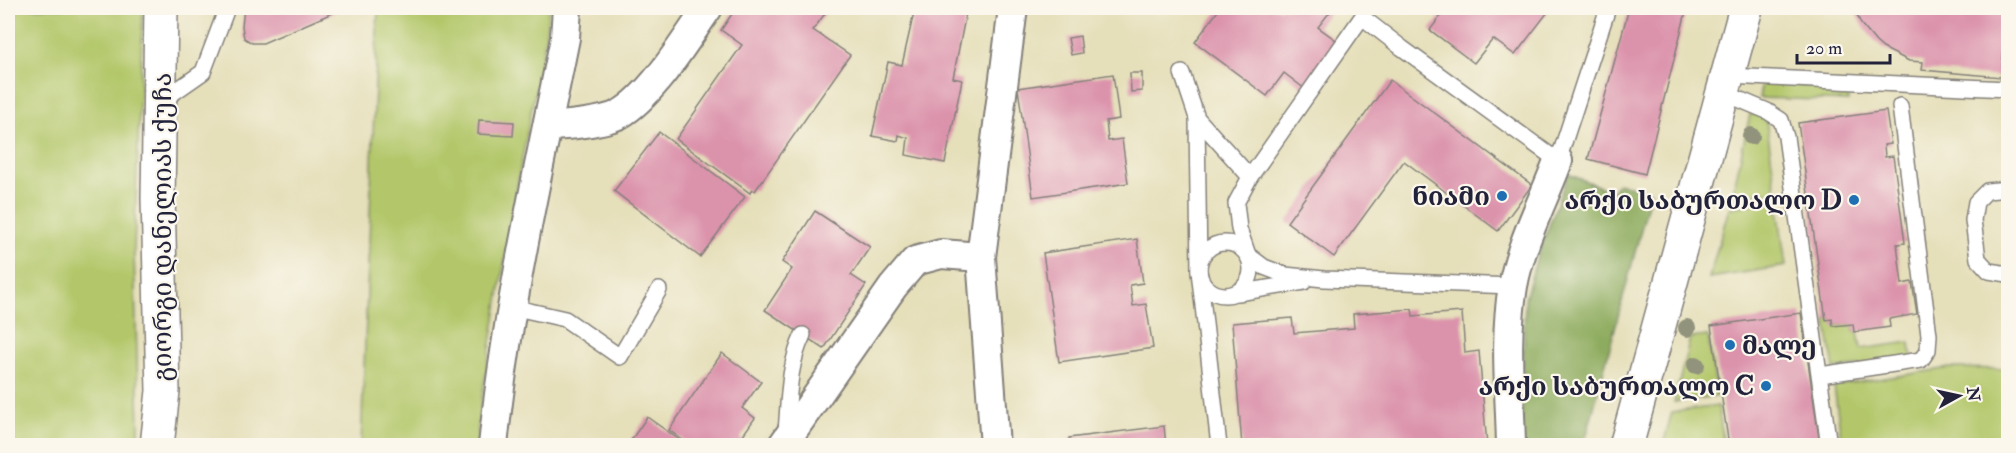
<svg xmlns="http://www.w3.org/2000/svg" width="2016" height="453" font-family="'IM FELL Double Pica','Noto Serif Georgian',serif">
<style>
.green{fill:#b3c76b;stroke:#6a7453;stroke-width:1.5}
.forest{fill:#8eac5f;stroke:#58674d;stroke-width:1.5}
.building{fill:#db93ac}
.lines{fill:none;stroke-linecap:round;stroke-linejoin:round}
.lane-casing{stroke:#84807a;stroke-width:18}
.street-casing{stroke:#84807a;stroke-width:32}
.secondary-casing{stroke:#84807a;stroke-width:36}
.lane{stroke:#fff;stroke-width:15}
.street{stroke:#fff;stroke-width:28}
.secondary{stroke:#fff;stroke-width:33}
.tree{fill:#92937c}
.poi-dot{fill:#1f6fb2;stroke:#fbf7ec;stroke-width:2}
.labels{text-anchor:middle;stroke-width:4.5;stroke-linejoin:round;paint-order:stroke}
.poi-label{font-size:26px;font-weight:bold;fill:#22223b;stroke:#fbf7ec;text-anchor:end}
.street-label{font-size:26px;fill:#22223b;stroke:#fbf7ec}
</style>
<rect width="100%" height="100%" fill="#fbf7ec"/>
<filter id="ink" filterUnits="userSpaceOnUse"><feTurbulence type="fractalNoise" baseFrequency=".0167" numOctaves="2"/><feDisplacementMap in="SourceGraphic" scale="12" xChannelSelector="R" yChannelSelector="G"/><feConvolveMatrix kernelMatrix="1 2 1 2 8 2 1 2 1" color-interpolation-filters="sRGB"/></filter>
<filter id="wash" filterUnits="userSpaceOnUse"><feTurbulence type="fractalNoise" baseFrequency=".008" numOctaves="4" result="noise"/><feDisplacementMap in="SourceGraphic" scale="24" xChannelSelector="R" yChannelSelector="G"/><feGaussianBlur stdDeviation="1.35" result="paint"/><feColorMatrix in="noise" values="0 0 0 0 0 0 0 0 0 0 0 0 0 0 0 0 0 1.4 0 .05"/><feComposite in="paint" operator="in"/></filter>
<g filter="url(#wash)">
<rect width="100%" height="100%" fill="#e5dfba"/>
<g class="green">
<polygon points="8,8 143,8 134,251 139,429 137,445 8,445"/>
<polygon points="378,8 549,8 545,40 519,175 479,415 477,445 361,446"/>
<polygon points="1762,83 1847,88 1849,101 1759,98"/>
<polygon points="1750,114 1762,115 1766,119 1776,192 1732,197"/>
<polygon points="1777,200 1786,266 1709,278 1729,208"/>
<polygon points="1832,319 1834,326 1853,324 1854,332 1858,332 1861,349 1910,342 1912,358 1834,369 1826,320"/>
<polygon points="1708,336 1717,396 1674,402 1690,338"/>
<polygon points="1949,368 2008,369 2008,445 1842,445 1834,386"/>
<polygon points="1718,406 1724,445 1663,445 1672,412"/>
</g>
<polygon class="forest" points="1568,174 1613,192 1618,183 1651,192 1584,445 1521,446 1525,299 1536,261"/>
<g id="blocks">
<g class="building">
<polygon points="244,8 344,8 263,43 252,43 244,38 242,26"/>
<polygon points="736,8 829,8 813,30 850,55 755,191 752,189 750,193 676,139 742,45 721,30"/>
<polygon points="915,8 967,8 953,78 962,80 945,163 906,155 908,138 899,135 898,141 872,136 888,62 902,65"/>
<polygon points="1220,8 1333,8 1318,27 1340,43 1305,89 1284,73 1267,96 1195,42"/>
<polygon points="1444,8 1551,8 1515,55 1493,39 1474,63 1430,30 1446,9"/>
<polygon points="1629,8 1687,8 1645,174 1588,159"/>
<polygon points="1854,8 1975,8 2008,11 2001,77 1922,70 1923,62 1909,61 1883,48 1876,42 1861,24"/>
<polygon points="1080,36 1082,53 1071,55 1068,38"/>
<polygon points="1130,73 1142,73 1142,91 1131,92"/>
<polygon points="1113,74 1119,119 1106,121 1108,141 1122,139 1128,183 1033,197 1018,88"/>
<polygon points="1390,80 1532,185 1498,231 1404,161 1334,257 1287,222"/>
<polygon points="1886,111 1891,144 1884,145 1885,157 1893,156 1905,243 1897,244 1902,284 1912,282 1917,314 1889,319 1890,327 1854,332 1853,324 1833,326 1832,319 1826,320 1798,123"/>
<polygon points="479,120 514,122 513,136 478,134"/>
<polygon points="659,132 745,197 700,257 614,191"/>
<polygon points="815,211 870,247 851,275 866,285 824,349 765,310 792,269 782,262"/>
<polygon points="1137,239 1143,283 1130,285 1133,306 1146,304 1153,348 1059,362 1043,253"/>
<polygon points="1412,309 1413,316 1462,312 1465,353 1479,351 1487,446 1242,446 1232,323 1292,318 1294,333 1354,328 1353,314"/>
<polygon points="1801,313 1820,446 1729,446 1711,326"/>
<polygon points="722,353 761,382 742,408 755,418 740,439 746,443 744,446 691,446 669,430"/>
<polygon points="647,417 688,446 627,446"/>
<polygon points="1164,426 1166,446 1070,446 1069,438"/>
</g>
</g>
</g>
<g filter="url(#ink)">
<use href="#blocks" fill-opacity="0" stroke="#84807a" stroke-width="1.5"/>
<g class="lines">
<g class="lane-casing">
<g id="lane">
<polyline points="1182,73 1197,118 1250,177"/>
<polyline points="1728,76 2008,89"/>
<polyline points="1724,93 1767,111 1781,120 1786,137 1829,446"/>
<polyline points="160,102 203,72 227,8"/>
<polyline points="1197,118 1199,271 1219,446"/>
<polyline points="2008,189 1987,191 1976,202 1973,220 1978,259 1989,271 2008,274"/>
<circle cx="1225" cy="269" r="26"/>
<polyline points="1513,286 1324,279 1285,275 1264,267 1248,255 1239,229 1236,203 1250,177 1362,17 1402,48 1558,161 1608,8"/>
<polyline points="1238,293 1304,282"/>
<polyline points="512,307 565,319 620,357 659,290"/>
<polyline points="1820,375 1921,360 1928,350 1929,335 1900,106"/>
<path d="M786,432C789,399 788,366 803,335"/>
</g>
</g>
<g class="street-casing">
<g id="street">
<path d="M548,126C565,126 605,122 620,114C653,95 686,39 708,8"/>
<path d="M493,446C507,308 538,173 565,38L567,8"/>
<polyline points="782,446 893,287 915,261 941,254 981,257"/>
<polyline points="995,446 981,257 1013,8"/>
<path d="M1511,446C1510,393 1504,338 1513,286C1521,242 1543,202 1558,161"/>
</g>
</g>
<g class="secondary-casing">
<g id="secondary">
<polyline points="157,446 163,391 158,198 161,8"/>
<polyline points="1626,446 1746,8"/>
</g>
</g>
<use href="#lane" class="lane"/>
<use href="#street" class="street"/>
<use href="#secondary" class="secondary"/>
</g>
<g class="tree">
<circle cx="1751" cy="136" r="9"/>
<circle cx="1687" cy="328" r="9"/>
<circle cx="1696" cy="365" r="9"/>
</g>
</g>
<g class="poi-dot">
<circle cx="1502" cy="196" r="6"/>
<circle cx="1854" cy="200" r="6"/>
<circle cx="1730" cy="345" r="6"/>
<circle cx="1766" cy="386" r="6"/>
</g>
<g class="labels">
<g class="poi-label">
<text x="1490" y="205">ნიამი</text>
<text x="1842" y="209">არქი საბურთალო D</text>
<text x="1742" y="354" text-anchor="start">მალე</text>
<text x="1754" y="395">არქი საბურთალო C</text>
</g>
<g class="street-label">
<text transform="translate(162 227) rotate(-90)" y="9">გიორგი დანელიას ქუჩა</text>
</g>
</g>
<rect width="2016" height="453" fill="none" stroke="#fbf7ec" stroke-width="30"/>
<g transform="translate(1959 396) rotate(82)" stroke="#fbf7ec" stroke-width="4.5" paint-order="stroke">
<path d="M0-4.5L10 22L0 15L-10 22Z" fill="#22223b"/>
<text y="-9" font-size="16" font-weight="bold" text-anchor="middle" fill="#22223b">N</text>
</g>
<path d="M1797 54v9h93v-9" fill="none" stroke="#22223b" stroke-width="3"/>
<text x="1806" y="54" font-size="18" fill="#22223b" stroke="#fbf7ec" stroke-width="4.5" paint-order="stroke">20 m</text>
</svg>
